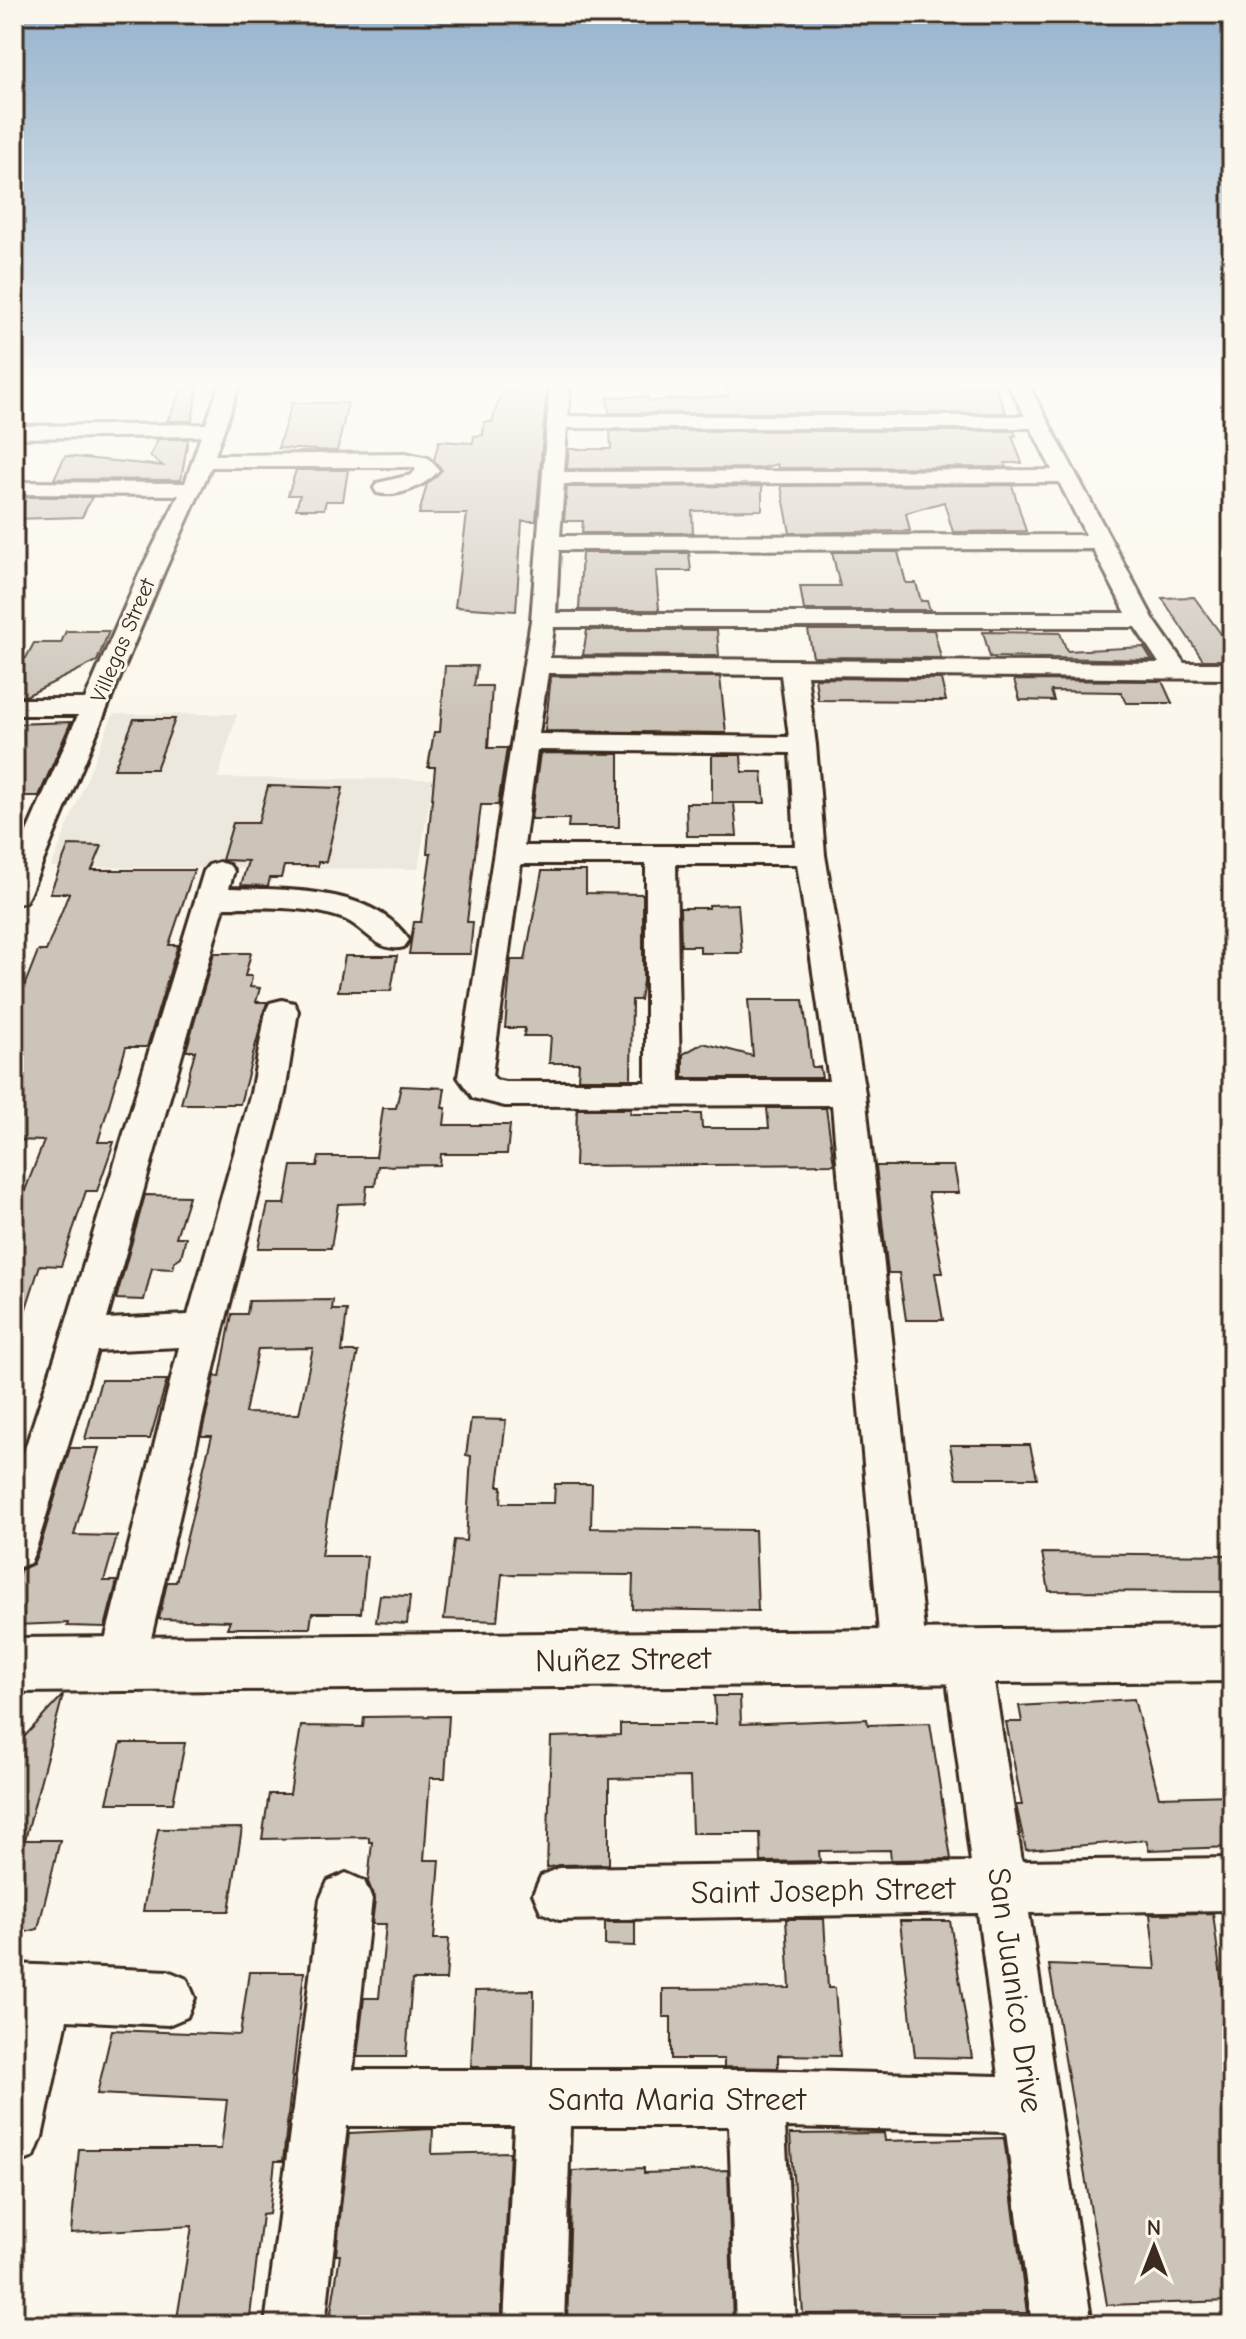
<svg xmlns="http://www.w3.org/2000/svg" width="1246" height="2339" font-family="'Comic Neue',sans-serif">
<style>
.built{fill:#ede8dd}
.building{fill:#ccc4b9;stroke:#3b2a1e;stroke-width:2;fill-rule:evenodd}
.lines{fill:none;stroke-linecap:round;stroke-linejoin:round}
.street-casing{stroke:#3b2a1e;stroke-width:6}
.secondary-casing{stroke:#3b2a1e;stroke-width:6}
.street{fill:#fbf7ec;fill-rule:evenodd}
.secondary{fill:#fbf7ec;fill-rule:evenodd}
.labels{text-anchor:middle;stroke-width:6;stroke-linejoin:round;paint-order:stroke}
.far-street-label{font-size:22px;fill:#3b2a1e;stroke:#fbf7ec}
.near-street-label{font-size:32px;fill:#3b2a1e;stroke:#fbf7ec}
</style>
<rect width="100%" height="100%" fill="#fbf7ec"/>
<filter id="ink" filterUnits="userSpaceOnUse"><feTurbulence type="fractalNoise" baseFrequency=".0125" numOctaves="2"/><feDisplacementMap in="SourceGraphic" scale="16" xChannelSelector="R" yChannelSelector="G"/><feConvolveMatrix kernelMatrix="1 2 1 2 8 2 1 2 1" color-interpolation-filters="sRGB"/></filter>
<g filter="url(#ink)">
<polygon class="built" points="113,714 237,714 218,778 433,779 418,869 51,867"/>
<g class="building">
<polygon points="184,386 198,386 192,421 167,421"/>
<polygon points="521,386 547,386 536,521 522,521 516,611 455,607 467,514 419,514 427,484 442,470 434,460 439,441 473,443 474,436 483,435 484,422 492,422 502,391 519,391"/>
<polygon points="726,386 995,386 1006,413 609,413 607,397 648,397 649,401 729,396"/>
<polygon points="292,403 348,403 337,451 278,448"/>
<polygon points="610,431 1014,431 1016,436 1012,436 1022,463 1005,463 1006,467 778,468 777,464 762,468 567,469 569,449 611,449"/>
<polygon points="158,439 188,439 181,480 54,479 65,456 163,466 150,456"/>
<polygon points="296,470 348,470 343,501 326,501 324,509 296,509 300,495 288,495"/>
<polygon points="1012,485 1026,531 953,532 944,502 906,513 910,531 790,533 781,486"/>
<polygon points="762,486 762,510 692,511 693,533 582,533 583,521 564,521 567,487"/>
<polygon points="27,497 92,497 82,517 14,519"/>
<polygon points="832,552 898,552 906,583 916,583 921,601 927,601 930,610 804,610 800,586 840,586"/>
<polygon points="582,553 689,553 691,571 656,571 659,610 579,610"/>
<polygon points="1194,597 1232,649 1232,660 1203,660 1162,598"/>
<polygon points="587,630 717,630 719,656 583,655"/>
<polygon points="808,630 934,630 941,658 813,657"/>
<polygon points="66,631 109,631 97,661 26,696 14,696 14,658 26,658 34,643 61,643"/>
<polygon points="983,632 1060,633 1067,651 1144,647 1152,660 990,657"/>
<polygon points="445,666 477,666 474,686 492,686 488,748 507,748 498,805 481,805 467,922 473,922 470,954 409,954 414,922 421,922 431,853 427,853 435,767 428,767 434,732 440,732"/>
<polygon points="551,676 720,677 726,733 545,731"/>
<polygon points="815,678 941,679 946,701 818,700"/>
<polygon points="1014,680 1162,681 1172,703 1126,703 1121,692 1051,691 1054,701 1020,700"/>
<polygon points="134,719 175,719 156,769 114,769"/>
<polygon points="71,722 39,796 14,796 14,724"/>
<polygon points="540,753 619,754 619,827 568,827 569,819 531,819"/>
<polygon points="712,755 741,755 742,772 762,772 765,803 712,803"/>
<polygon points="268,786 343,788 326,862 318,862 318,866 284,866 281,878 270,878 268,886 241,885 248,861 222,860 233,823 258,823"/>
<polygon points="686,803 734,803 737,836 687,836"/>
<polygon points="69,845 102,846 92,870 194,870 169,945 178,945 147,1047 126,1047 98,1142 114,1142 97,1191 86,1191 61,1266 40,1265 19,1330 14,1329 14,1219 44,1141 14,1140 14,1012 38,951 46,951 69,893 50,893"/>
<polygon points="542,871 586,871 586,893 643,894 643,981 640,1000 632,1000 631,1079 578,1079 579,1063 549,1063 551,1036 524,1036 525,1028 505,1028 511,960 525,960"/>
<polygon points="738,904 742,953 700,953 700,946 681,946 680,908 709,908 709,905"/>
<polygon points="214,953 251,953 245,976 252,976 250,987 260,988 256,1002 267,1002 240,1104 181,1104 195,1051 186,1051"/>
<polygon points="345,956 397,956 391,991 338,991"/>
<polygon points="748,1000 803,1000 812,1067 820,1067 822,1078 683,1078 683,1054 703,1043 753,1056"/>
<polygon points="401,1086 445,1088 442,1108 446,1108 444,1125 510,1125 507,1154 441,1154 440,1165 378,1166 375,1186 367,1186 365,1203 338,1204 331,1248 258,1248 268,1204 285,1204 292,1166 317,1166 319,1157 376,1157 383,1108 396,1108"/>
<polygon points="767,1108 826,1108 834,1164 575,1166 577,1109 631,1109 630,1114 701,1114 702,1128 769,1128"/>
<polygon points="876,1166 954,1166 959,1193 928,1193 943,1273 935,1273 943,1320 906,1320 899,1273 888,1273"/>
<polygon points="145,1195 189,1196 176,1237 186,1237 181,1257 175,1261 173,1269 152,1268 144,1300 116,1299"/>
<path d="M333,1300L332,1310H347L342,1352H358L340,1438L321,1556H367L361,1613H312L310,1628H227L230,1621L159,1619L167,1582H176L207,1455L212,1436H201L215,1376L220,1377L232,1314H247L249,1301ZM313,1348L299,1414L245,1413L258,1349Z"/>
<polygon points="101,1380 167,1380 150,1439 85,1439"/>
<polygon points="471,1419 506,1420 498,1486 502,1486 501,1503 554,1503 555,1484 592,1484 591,1528 755,1530 758,1611 632,1609 633,1575 502,1574 497,1621 444,1619 454,1540 466,1541 471,1456 466,1455"/>
<polygon points="950,1445 1030,1445 1037,1478 956,1478"/>
<polygon points="70,1448 99,1448 74,1535 117,1536 104,1581 117,1581 105,1627 67,1626 68,1623 14,1625 14,1594 20,1570 33,1564 39,1550"/>
<polygon points="1042,1553 1232,1555 1232,1592 1049,1591"/>
<polygon points="380,1595 410,1596 407,1624 376,1622"/>
<polygon points="63,1695 25,1840 60,1840 38,1929 14,1935 14,1770 23,1738"/>
<polygon points="714,1696 740,1696 741,1724 867,1719 868,1725 930,1723 951,1859 891,1860 890,1850 819,1851 820,1861 761,1862 760,1833 692,1833 690,1777 609,1779 609,1864 559,1865 547,1868 551,1737 620,1735 620,1724 716,1724"/>
<polygon points="1134,1699 1159,1797 1232,1795 1232,1847 1149,1850 1146,1840 1026,1850 1016,1805 1022,1805 1006,1722 1022,1722 1019,1706"/>
<polygon points="449,1716 445,1778 430,1778 424,1860 440,1860 434,1939 449,1939 446,1980 412,1980 406,2057 357,2057 364,1998 379,1998 386,1924 372,1924 375,1899 368,1882 372,1842 369,1842 369,1837 262,1839 269,1794 290,1794 301,1726 363,1727 364,1717"/>
<polygon points="121,1743 185,1743 173,1803 107,1803"/>
<polygon points="242,1828 229,1911 143,1911 158,1829"/>
<polygon points="1213,1913 1224,2003 1230,2003 1232,2014 1232,2301 1107,2305 1049,1965 1156,1969 1150,1914"/>
<polygon points="786,1919 824,1919 828,1988 835,1988 840,2056 778,2055 778,2068 724,2067 724,2059 671,2059 671,2017 663,2017 663,1989 790,1988"/>
<polygon points="900,1921 950,1921 972,2058 915,2057"/>
<polygon points="605,1922 635,1922 635,1946 605,1945"/>
<polygon points="249,1972 304,1972 283,2161 275,2161 269,2214 262,2215 249,2325 176,2325 192,2226 71,2233 79,2149 221,2149 227,2100 97,2094 112,2030 240,2035"/>
<polygon points="534,1990 533,2067 471,2067 475,1991"/>
<polygon points="433,2129 432,2154 510,2152 501,2325 329,2325 340,2255 336,2255 349,2133"/>
<polygon points="884,2133 885,2141 1004,2138 1027,2313 803,2314 790,2134"/>
<polygon points="644,2168 644,2173 728,2170 733,2325 567,2325 572,2171"/>
</g>
<g class="lines">
<g class="street-casing">
<g id="street">
<path d="M219,386H239L215,455L405,453L428,458L439,470C426,486 398,498 377,493L374,488L377,483L411,475L416,470L414,467H211L164,572L29,895L25,902L14,904V861L78,715H14V699H85L140,572L179,495L14,494V482L185,483L201,436L14,438V426L206,424Z"/>
<path d="M550,386H570L568,416H1025L1009,386H1029L1154,620L1184,663H1232V679L807,675L816,745L825,855L865,1093L927,1656L920,1671L904,1678L888,1671L881,1656L832,1105L505,1106L473,1098L458,1077L531,620ZM567,428H1031L1052,470L564,472ZM1059,482L1086,535L560,536L564,484ZM1093,549L1126,613H556L559,550ZM554,627H1135L1159,663L550,658ZM548,673L781,675L789,737L539,734ZM537,750L790,753L795,846H524ZM521,864H646V1082H505L496,1080L492,1075ZM676,864H797L829,1081H680Z"/>
<path d="M219,862L229,865L234,871L229,888C286,890 373,886 409,940L404,947C378,954 366,928 344,919C307,905 262,908 224,907L107,1319L188,1315L251,1093L266,1011L270,1003L282,1000L294,1003L298,1011L285,1093L223,1330L145,1664L138,1680L122,1686L106,1680L99,1664L179,1347L97,1351L36,1549L30,1563L14,1569V1482L62,1336L204,871L209,865Z"/>
<polygon points="967,1634 983,1641 990,1656 1022,1861 1232,1858 1232,1910 1029,1913 1092,2325 1032,2325 1006,2132 785,2127 796,2325 736,2325 729,2126 570,2126 564,2325 504,2325 514,2126 347,2126 325,2325 265,2325 320,1899 328,1881 346,1873 364,1881 372,1899 353,2070 756,2070 999,2076 978,1913 559,1920 541,1912 533,1894 541,1876 559,1868 971,1862 944,1656 951,1641"/>
<polygon points="14,1964 168,1971 187,1979 195,1998 187,2017 168,2025 67,2020 42,2137 34,2157 14,2165"/>
</g>
</g>
<g class="secondary-casing">
<polygon id="secondary" points="1232,1627 1232,1681 14,1692 14,1638"/>
</g>
<use href="#street" class="street"/>
<use href="#secondary" class="secondary"/>
</g>
</g>
<linearGradient id="sky" x2="0" y2="1"><stop stop-color="#94b2cc"/><stop offset="0.54" stop-color="#fdfbf6"/><stop offset="1" stop-color="#fdfbf6" stop-opacity="0"/></linearGradient>
<rect width="1246" height="713" fill="url(#sky)"/>
<g class="labels">
<g class="far-street-label">
<text transform="translate(122 640) rotate(-67)" y="8">Villegas Street</text>
</g>
<g class="near-street-label">
<text transform="translate(623 1659) rotate(-1)" y="11">Nuñez Street</text>
<text transform="translate(823 1890) rotate(-1)" y="11">Saint Joseph Street</text>
<text transform="translate(1016 1990) rotate(82)" y="11">San Juanico Drive</text>
<text x="677" y="2110">Santa Maria Street</text>
</g>
</g>
<rect width="1246" height="2339" fill="none" stroke="#fbf7ec" stroke-width="48"/>
<rect x="24" y="24" width="1198" height="2291" fill="none" stroke="#3b2a1e" stroke-width="3" filter="url(#ink)"/>
<g transform="translate(1154 2247)" stroke="#fbf7ec" stroke-width="6" paint-order="stroke">
<path d="M0-6L14 30L0 20L-14 30Z" fill="#3b2a1e"/>
<text y="-12" font-size="22" font-weight="bold" text-anchor="middle" fill="#3b2a1e">N</text>
</g>
</svg>
